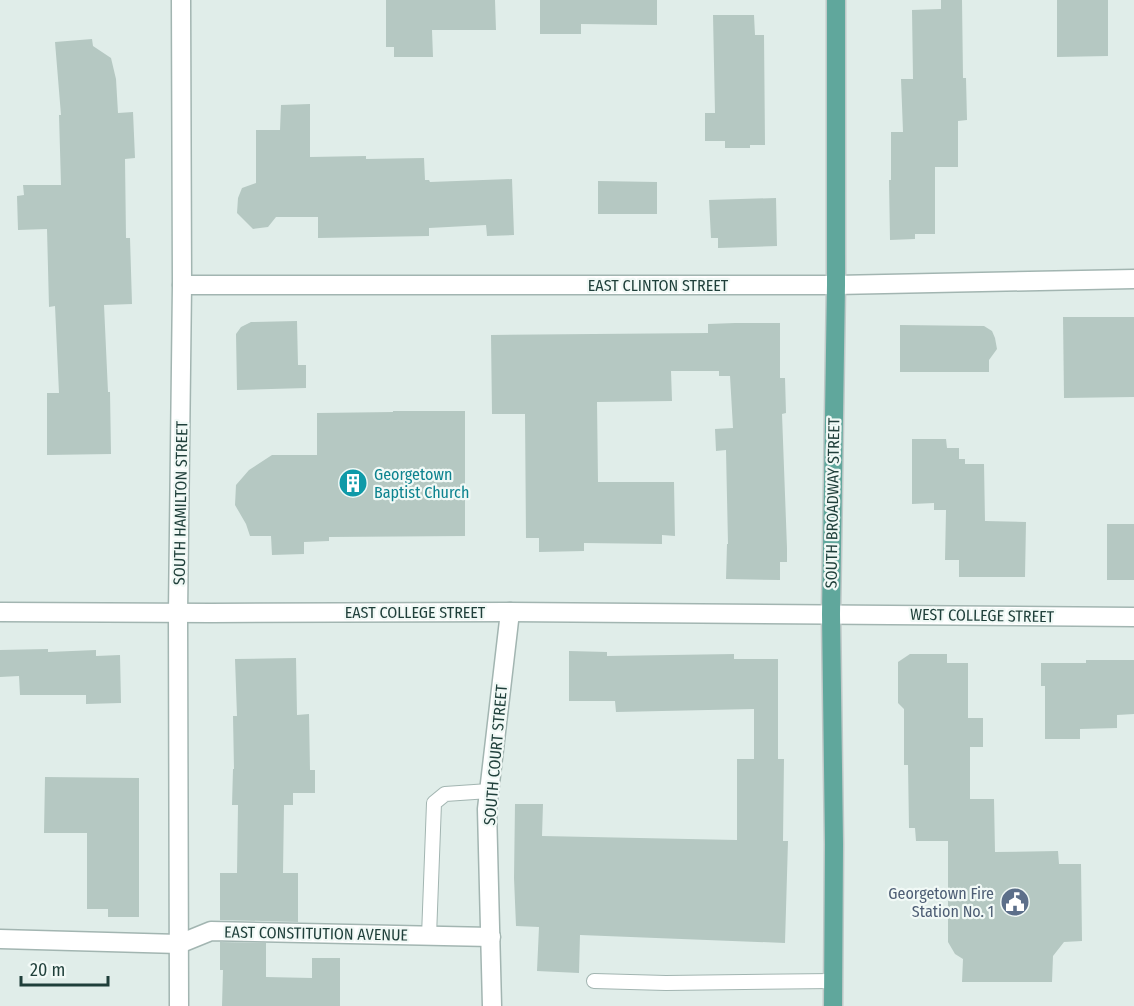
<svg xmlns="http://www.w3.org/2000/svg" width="1134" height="1006" font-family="'Fira Sans Condensed',sans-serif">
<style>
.building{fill:#b5c8c2}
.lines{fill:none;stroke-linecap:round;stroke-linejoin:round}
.service-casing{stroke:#a2b5b1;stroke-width:16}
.minor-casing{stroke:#a2b5b1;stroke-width:21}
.primary-casing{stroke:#c0c9c8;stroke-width:21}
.service{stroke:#fff;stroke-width:14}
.minor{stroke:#fff;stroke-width:18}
.primary{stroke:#60a79c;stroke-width:18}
.labels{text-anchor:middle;stroke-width:4.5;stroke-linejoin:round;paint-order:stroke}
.street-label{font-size:16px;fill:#1f3f3a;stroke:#f1f9f6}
.culture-label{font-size:16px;fill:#0d838f;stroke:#f1f9f6;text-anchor:start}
.service-label{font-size:16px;fill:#4e5e75;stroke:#f1f9f6;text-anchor:end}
</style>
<rect width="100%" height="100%" fill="#e0ede9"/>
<g class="building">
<polygon points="386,0 495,0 496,30 432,30 433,57 394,57 394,47 386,47"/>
<polygon points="540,0 657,0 657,25 581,24 581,34 540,34"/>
<polygon points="941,0 962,0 963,78 966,78 967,120 958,121 958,167 935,167 935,234 915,234 915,239 890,240 889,180 891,180 891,132 903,132 901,79 913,79 912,10 941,9"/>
<polygon points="1057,0 1108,0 1108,56 1057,57"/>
<polygon points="713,15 754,15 755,35 764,35 765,145 750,145 750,148 725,148 725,141 705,141 705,113 715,113"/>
<polygon points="92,39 93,46 111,58 116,79 118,113 133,112 135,158 125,159 126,238 130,238 132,304 104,305 108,392 110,392 111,454 47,455 47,393 59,393 55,306 49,307 47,229 18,230 17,196 24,195 23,185 61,185 59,115 61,115 55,42"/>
<polygon points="310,104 310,157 366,156 366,159 424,158 425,180 429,180 430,182 512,179 514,235 487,236 486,225 429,228 429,236 318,238 318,217 276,217 268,227 253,229 237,213 238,198 242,188 256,183 256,130 280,130 281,105"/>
<polygon points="598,181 657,182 657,214 598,214"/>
<polygon points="776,198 777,246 718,248 718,238 711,238 709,200"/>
<polygon points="1063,317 1134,317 1134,397 1064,398"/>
<polygon points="297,321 298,365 306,365 306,388 237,390 236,334 241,327 251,322"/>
<polygon points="735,323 780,323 780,378 785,378 786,413 782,414 787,548 787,562 780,562 780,580 726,579 727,544 728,544 726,450 716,451 715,429 733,428 730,376 719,376 719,371 671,371 672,401 597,402 598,482 674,482 675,536 662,535 662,544 584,543 584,551 539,552 539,538 526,538 525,414 492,414 491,335 708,333 708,324"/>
<polygon points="900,325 984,326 992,331 995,338 997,349 989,360 989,372 900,372"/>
<polygon points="393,411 465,411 465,536 329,537 329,541 304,542 304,554 272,555 271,536 250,536 246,524 235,505 236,485 249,470 272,455 317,455 317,413 393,412"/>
<polygon points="912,439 946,439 947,448 959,448 959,459 965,459 965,464 984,464 985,521 1026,522 1025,577 959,577 959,560 945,560 946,510 934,510 934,503 912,504"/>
<rect x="1107" y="524" width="27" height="56"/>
<polygon points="48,649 48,652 96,650 96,656 120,655 121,703 86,704 86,695 20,695 19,676 0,677 0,650"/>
<polygon points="569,651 607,652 607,656 734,654 734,659 778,659 778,759 784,759 783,841 788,841 785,943 580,935 579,973 537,971 539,927 516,926 514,878 515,804 543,804 542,836 737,840 737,759 754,759 754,709 616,712 615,701 569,701"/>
<polygon points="910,654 947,654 947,663 968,663 968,718 983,718 983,747 970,747 970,799 994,799 995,852 1058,851 1059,864 1081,864 1082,941 1064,942 1053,956 1052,982 962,982 963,959 955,954 948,942 948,841 916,841 915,828 909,828 908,765 904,765 904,709 898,703 898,662"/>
<polygon points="296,658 297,715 309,714 310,770 315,770 315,793 293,793 293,805 284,805 283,873 298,873 298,922 220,920 220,873 237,873 238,805 232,805 233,769 234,769 233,716 237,716 235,659"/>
<polygon points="1086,660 1134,660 1134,714 1117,715 1117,728 1080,729 1080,739 1045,739 1045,686 1041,686 1041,663 1086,663"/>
<polygon points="45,777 139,778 139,917 108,917 108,909 87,909 87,833 44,833"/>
<polygon points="220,942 266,943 266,977 312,978 312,958 340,958 340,1006 222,1006 223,970 220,970"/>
</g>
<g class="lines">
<g class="service-casing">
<g id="service">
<polyline points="429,936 434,803 445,794 489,791"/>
<polyline points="594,981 666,983 833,981"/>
</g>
</g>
<g class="minor-casing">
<g id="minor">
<polyline points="182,285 836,285 1134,279"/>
<polyline points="0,612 211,613 510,612 1134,617"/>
<polyline points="0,939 179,944 211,931 491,937"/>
<polyline points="179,1006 178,613 182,285 181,0"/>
<polyline points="492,1006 487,809 510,612"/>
</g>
</g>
<g class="primary-casing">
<polyline id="primary" points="833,1006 834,844 831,614 836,285 836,0"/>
</g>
<use href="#service" class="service"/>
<use href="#minor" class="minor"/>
<use href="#primary" class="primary"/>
</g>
<defs>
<g id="building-disc" transform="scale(1.5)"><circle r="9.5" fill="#0f9aa8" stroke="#f1f9f6"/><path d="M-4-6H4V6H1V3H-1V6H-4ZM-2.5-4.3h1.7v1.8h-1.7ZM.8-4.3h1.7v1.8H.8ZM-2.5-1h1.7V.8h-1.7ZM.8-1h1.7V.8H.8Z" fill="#fff"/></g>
<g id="civic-disc" transform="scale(1.5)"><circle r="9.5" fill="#5c6f8a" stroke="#f1f9f6"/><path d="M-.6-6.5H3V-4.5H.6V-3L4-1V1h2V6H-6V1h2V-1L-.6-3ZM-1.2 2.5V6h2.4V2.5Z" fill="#fff"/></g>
</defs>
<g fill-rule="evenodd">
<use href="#building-disc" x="353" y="483"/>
<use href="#civic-disc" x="1015" y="902"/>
</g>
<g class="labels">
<g class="street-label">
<text x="658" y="291">EAST CLINTON STREET</text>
<text transform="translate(180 503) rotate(-89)" y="6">SOUTH HAMILTON STREET</text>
<text transform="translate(832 503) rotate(-89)" y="6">SOUTH BROADWAY STREET</text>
<text x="415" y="618">EAST COLLEGE STREET</text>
<text transform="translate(982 615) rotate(1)" y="6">WEST COLLEGE STREET</text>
<text transform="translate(495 755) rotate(-85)" y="6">SOUTH COURT STREET</text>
<text transform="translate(316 933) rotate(1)" y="6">EAST CONSTITUTION AVENUE</text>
</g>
<g class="culture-label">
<text x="374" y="480">Georgetown<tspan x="374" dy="18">Baptist Church</tspan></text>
</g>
<g class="service-label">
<text x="994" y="899">Georgetown Fire<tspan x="994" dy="18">Station No. 1</tspan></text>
</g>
</g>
<path d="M21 976v9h87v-9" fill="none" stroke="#1f3f3a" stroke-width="3"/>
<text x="30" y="976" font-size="18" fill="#1f3f3a" stroke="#f1f9f6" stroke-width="4.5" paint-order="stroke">20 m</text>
</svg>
